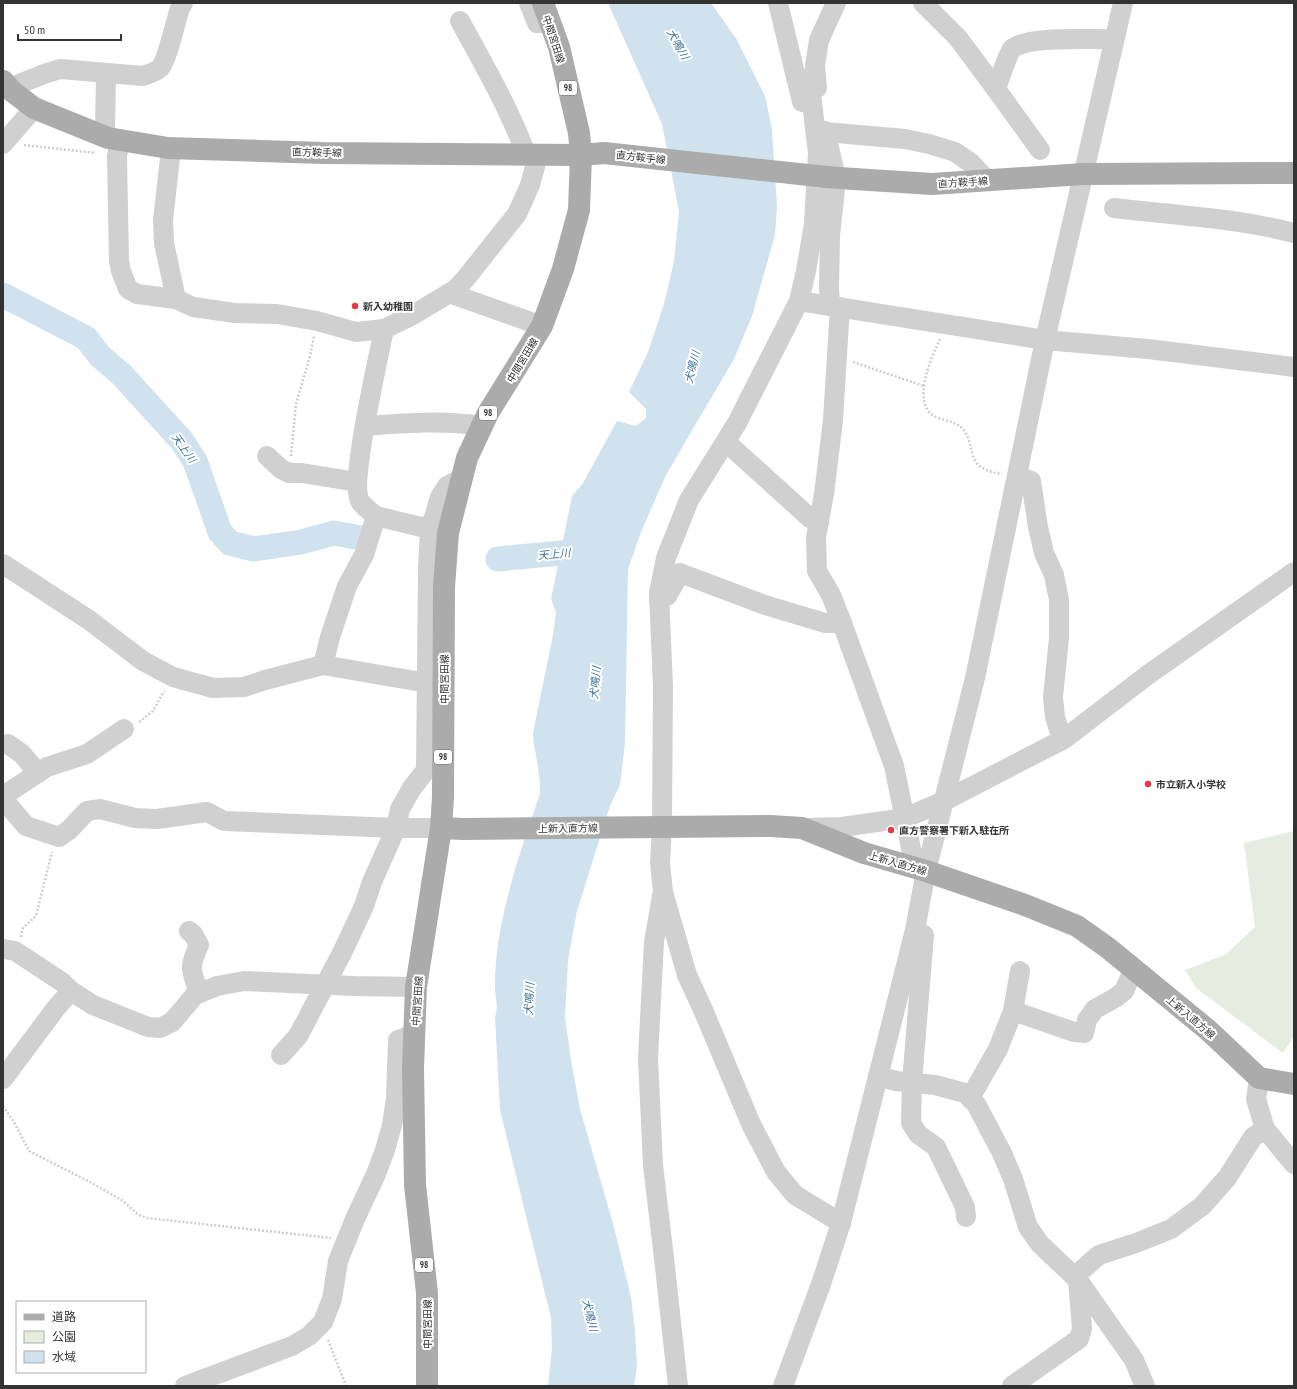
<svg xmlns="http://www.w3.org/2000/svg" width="1297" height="1389" font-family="'PT Sans Narrow','Noto Sans JP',sans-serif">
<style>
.green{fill:#e6ecdf}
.water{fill:#cfe2ee}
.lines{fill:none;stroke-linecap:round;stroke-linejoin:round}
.river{stroke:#cfe2ee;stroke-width:25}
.path{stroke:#cdcdcd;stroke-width:2.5;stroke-dasharray:2 2;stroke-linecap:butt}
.minor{stroke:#d0d0d0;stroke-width:20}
.major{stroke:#ababab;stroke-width:22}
.major-bridge{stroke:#ababab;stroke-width:22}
.poi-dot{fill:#e63946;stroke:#fff;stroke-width:1.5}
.labels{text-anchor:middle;stroke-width:4;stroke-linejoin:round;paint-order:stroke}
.shield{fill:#fff;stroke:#707070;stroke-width:1}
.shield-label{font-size:9px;font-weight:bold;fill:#333}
.street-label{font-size:10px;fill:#333;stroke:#fff}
.poi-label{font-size:10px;font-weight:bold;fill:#333;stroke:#fff;text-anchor:start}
.water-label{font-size:11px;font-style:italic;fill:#3f7597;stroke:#fff}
</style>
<rect width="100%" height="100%" fill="#fff"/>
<polygon class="green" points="1294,831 1294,1036 1283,1053 1196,988 1185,970 1225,955 1255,927 1244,843"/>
<path class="water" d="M608,3H711L737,40L765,96L772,129L777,207L775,235L752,316L734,359L666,475L641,532L628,569L625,743L620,785L610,806L577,911L568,960L565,1017L571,1060L580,1109L614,1227L631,1297L635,1331L637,1366L634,1386H548L552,1348L551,1318L500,1110L495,1017C499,1004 495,999 495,987C495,973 496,958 498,944C506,892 523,843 540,794C541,773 534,753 533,733L553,635L556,612L551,599L572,496L583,483L617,421L636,426L646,418V409L629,392L648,352L664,304L674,261L679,211L662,124Z"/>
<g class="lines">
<g class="river">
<polyline points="3,295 86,338 100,356 122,375 182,441 195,461 220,532 230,543 254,549 301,542 334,533 361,538"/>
<polyline points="498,559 593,550"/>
</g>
<g class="path">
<polyline points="24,145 96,153"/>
<path d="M940,339C931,358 910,405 936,417C947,422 958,421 965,432C970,440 970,447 973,456C977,469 990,472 1002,474"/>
<polyline points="853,362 924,386"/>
<polyline points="291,456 296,404 310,356 314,336"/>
<polyline points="139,722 153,711 164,691"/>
<polyline points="21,937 23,928 36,916 52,852"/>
<polyline points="3,1106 14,1122 29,1151 90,1182 123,1201 139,1215 147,1218 331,1238"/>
<polyline points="328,1340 346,1386"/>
</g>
<g class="minor">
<polyline points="529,3 537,23 549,22"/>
<polyline points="778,3 802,102"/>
<path d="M923,3L958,38L996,89C999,81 1008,53 1012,49C1027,35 1092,40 1114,39"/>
<path d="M460,21C484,65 509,108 526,154"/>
<polyline points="106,73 105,129 108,138"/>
<polyline points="816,75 809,77 818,153 814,224 806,271 799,301 737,423 689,500 666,558 659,593 663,687 662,826 660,863 663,892 687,975 704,1012 751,1124 776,1172 795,1195 841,1223"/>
<polyline points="817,88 815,65 819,40 836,3"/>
<polyline points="996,89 1040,150"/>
<path d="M13,92L19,84L44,74L60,69L143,76C148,74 156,72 160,68C167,61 176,20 180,8L183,3"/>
<polyline points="825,131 835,173 835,190 830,235 829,288 830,306"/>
<polyline points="825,132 905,139 929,144 955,152 972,164 987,180"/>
<path d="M120,140L117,156L119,261L121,271L128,289L137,294L176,299L193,307L235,313L277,314L317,321L356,332L384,329C379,356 349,483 360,501C364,507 371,512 376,516L364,555L347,586L330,637L323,665"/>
<polyline points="3,144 34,108"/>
<polyline points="173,148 170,158 163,220 164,243 176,299"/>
<path d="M1114,208C1173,215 1237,218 1294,233"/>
<polyline points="449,293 542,326"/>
<polyline points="799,301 1045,340 1148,349 1294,367"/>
<polyline points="840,307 833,420 824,494 816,537 817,571 831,595 842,623 894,766 915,868"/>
<polyline points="384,329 413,315 456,289 466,278 517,214 530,185 536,163 538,154"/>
<path d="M365,426C404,423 443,420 482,426"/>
<polyline points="726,442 810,518 819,522"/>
<polyline points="267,456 281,469 289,473 302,473 357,482"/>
<polyline points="1017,476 1031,481 1038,527 1044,553 1054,575 1059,600 1059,638 1053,697 1055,717 1058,727 1064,739"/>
<polyline points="376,516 421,527 431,526"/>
<polyline points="3,564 89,620 143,661 173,677 213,688 244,687 265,680 323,665 427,683"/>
<polyline points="659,599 667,596 680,573 765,605 825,623 842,623"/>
<polyline points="8,744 22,754 38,773"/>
<polyline points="3,796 47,767 87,754 124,729"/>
<polyline points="3,799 26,826 59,837 69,830 87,811 100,809 135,818 157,819 207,812 224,821 396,828 441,828"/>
<polyline points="804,828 842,827 905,818 944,801 1064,739 1149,674 1294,572"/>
<polyline points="662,896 654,942 648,1058 653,1165 664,1258 678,1386"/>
<path d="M189,931L193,934L199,945C188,969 191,969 199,993"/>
<polyline points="924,935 912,1082 911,1123 918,1134 936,1147 965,1207 966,1217"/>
<polyline points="3,949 15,951 62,982 71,991 93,1005 148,1027 160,1028 172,1022 195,995 217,986 244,981 354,986 416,987"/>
<polyline points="1013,1011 1020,971"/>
<polyline points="281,1055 298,1036 342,953 364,906 372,882 396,828 400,809 412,788 426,770 428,567 430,531 440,497 447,486 461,479"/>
<polyline points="878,1076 896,1081 935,1085 965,1093 976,1104 1002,1153 1013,1179 1028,1227 1040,1244 1078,1280 1134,1360 1145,1386"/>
<polyline points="1259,1078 1256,1099 1265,1129 1294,1164"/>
<polyline points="3,1079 56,1008 71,991"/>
<polyline points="970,1098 998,1049 1013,1011 1074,1032 1084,1033 1087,1020 1095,1009 1115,998 1124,991 1134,969"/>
<polyline points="1075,1276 1099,1255 1136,1243 1171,1229 1202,1206 1227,1178 1253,1137 1265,1129"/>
<polyline points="185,1386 292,1346 309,1336 323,1322 332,1299 338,1261 355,1219 376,1174 385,1150 392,1125 396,1098 398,1040 414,1034"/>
<polyline points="783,1386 821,1284 841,1223 915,930 926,871 975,678 1045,340 1123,3"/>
<polyline points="1012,1386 1079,1339 1082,1329 1078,1280"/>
</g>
<g class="major">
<polyline points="3,81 13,92 34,108 108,138 168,148 323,153 581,155 604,153 827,177"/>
<polyline points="854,179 932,184 1083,174 1294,173"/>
<polyline points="441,828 463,829 771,826 802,828 864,853 926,871 1025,905 1077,926 1108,948 1208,1030 1259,1078 1294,1084"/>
<polyline points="427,1386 427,1293 415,1185 413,1068 416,987 441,828 443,797 444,587 448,533 467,458 488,413 542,326 563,269 579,210 581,155 579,133 559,47 543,3"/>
</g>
<polyline class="major-bridge" points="827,177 854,179"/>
</g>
<g class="poi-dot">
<circle cx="355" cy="306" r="4"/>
<circle cx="1148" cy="784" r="4"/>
<circle cx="891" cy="830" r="4"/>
</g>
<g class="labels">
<g class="shield">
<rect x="559" y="81" width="18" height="14" rx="3"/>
<rect x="479" y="406" width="18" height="14" rx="3"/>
<rect x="434" y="750" width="18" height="14" rx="3"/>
<rect x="415" y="1258" width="18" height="14" rx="3"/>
</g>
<g class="shield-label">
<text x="568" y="91">98</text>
<text x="488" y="416">98</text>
<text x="443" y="760">98</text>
<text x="424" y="1268">98</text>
</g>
<g class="street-label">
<text transform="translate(554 39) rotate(72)" y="4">中間宮田線</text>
<text transform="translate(317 152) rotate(1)" y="4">直方鞍手線</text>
<text transform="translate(641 157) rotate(6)" y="4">直方鞍手線</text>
<text transform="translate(963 182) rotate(-4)" y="4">直方鞍手線</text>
<text transform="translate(522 360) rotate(-59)" y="4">中間宮田線</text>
<text transform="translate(444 679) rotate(-90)" y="4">中間宮田線</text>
<text transform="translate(568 828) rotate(-1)" y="4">上新入直方線</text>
<text transform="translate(898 863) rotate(16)" y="4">上新入直方線</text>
<text transform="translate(417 1001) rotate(-86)" y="4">中間宮田線</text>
<text transform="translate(1191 1017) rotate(40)" y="4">上新入直方線</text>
<text transform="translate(427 1324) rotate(-90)" y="4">中間宮田線</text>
</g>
<g class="poi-label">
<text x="363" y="310">新入幼稚園</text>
<text x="1156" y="788">市立新入小学校</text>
<text x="899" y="834">直方警察署下新入駐在所</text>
</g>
<g class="water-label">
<text transform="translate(678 44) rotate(61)" y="4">犬鳴川</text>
<text transform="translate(692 367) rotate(-76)" y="4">犬鳴川</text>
<text transform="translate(184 448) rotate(55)" y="4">天上川</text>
<text transform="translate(554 554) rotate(-5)" y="4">天上川</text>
<text transform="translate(595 683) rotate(-85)" y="4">犬鳴川</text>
<text transform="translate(529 999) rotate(-87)" y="4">犬鳴川</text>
<text transform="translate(590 1315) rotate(76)" y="4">犬鳴川</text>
</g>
</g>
<rect width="1297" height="1389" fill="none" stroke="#333333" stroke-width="8"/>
<rect x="16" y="1301" width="130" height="72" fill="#ffffff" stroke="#adadad"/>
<rect x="24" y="1314" width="20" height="6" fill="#ababab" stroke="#adadad"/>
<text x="52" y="1321" font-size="12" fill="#333333">道路</text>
<rect x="24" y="1331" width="20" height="12" fill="#e6ecdf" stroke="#adadad"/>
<text x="52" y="1341" font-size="12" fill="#333333">公園</text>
<rect x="24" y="1351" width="20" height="12" fill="#cfe2ee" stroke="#adadad"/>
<text x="52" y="1361" font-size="12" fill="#333333">水域</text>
<path d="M18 34v6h103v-6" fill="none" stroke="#333333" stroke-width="2"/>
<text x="24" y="34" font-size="12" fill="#333333" stroke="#ffffff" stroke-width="3" paint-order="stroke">50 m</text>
</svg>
